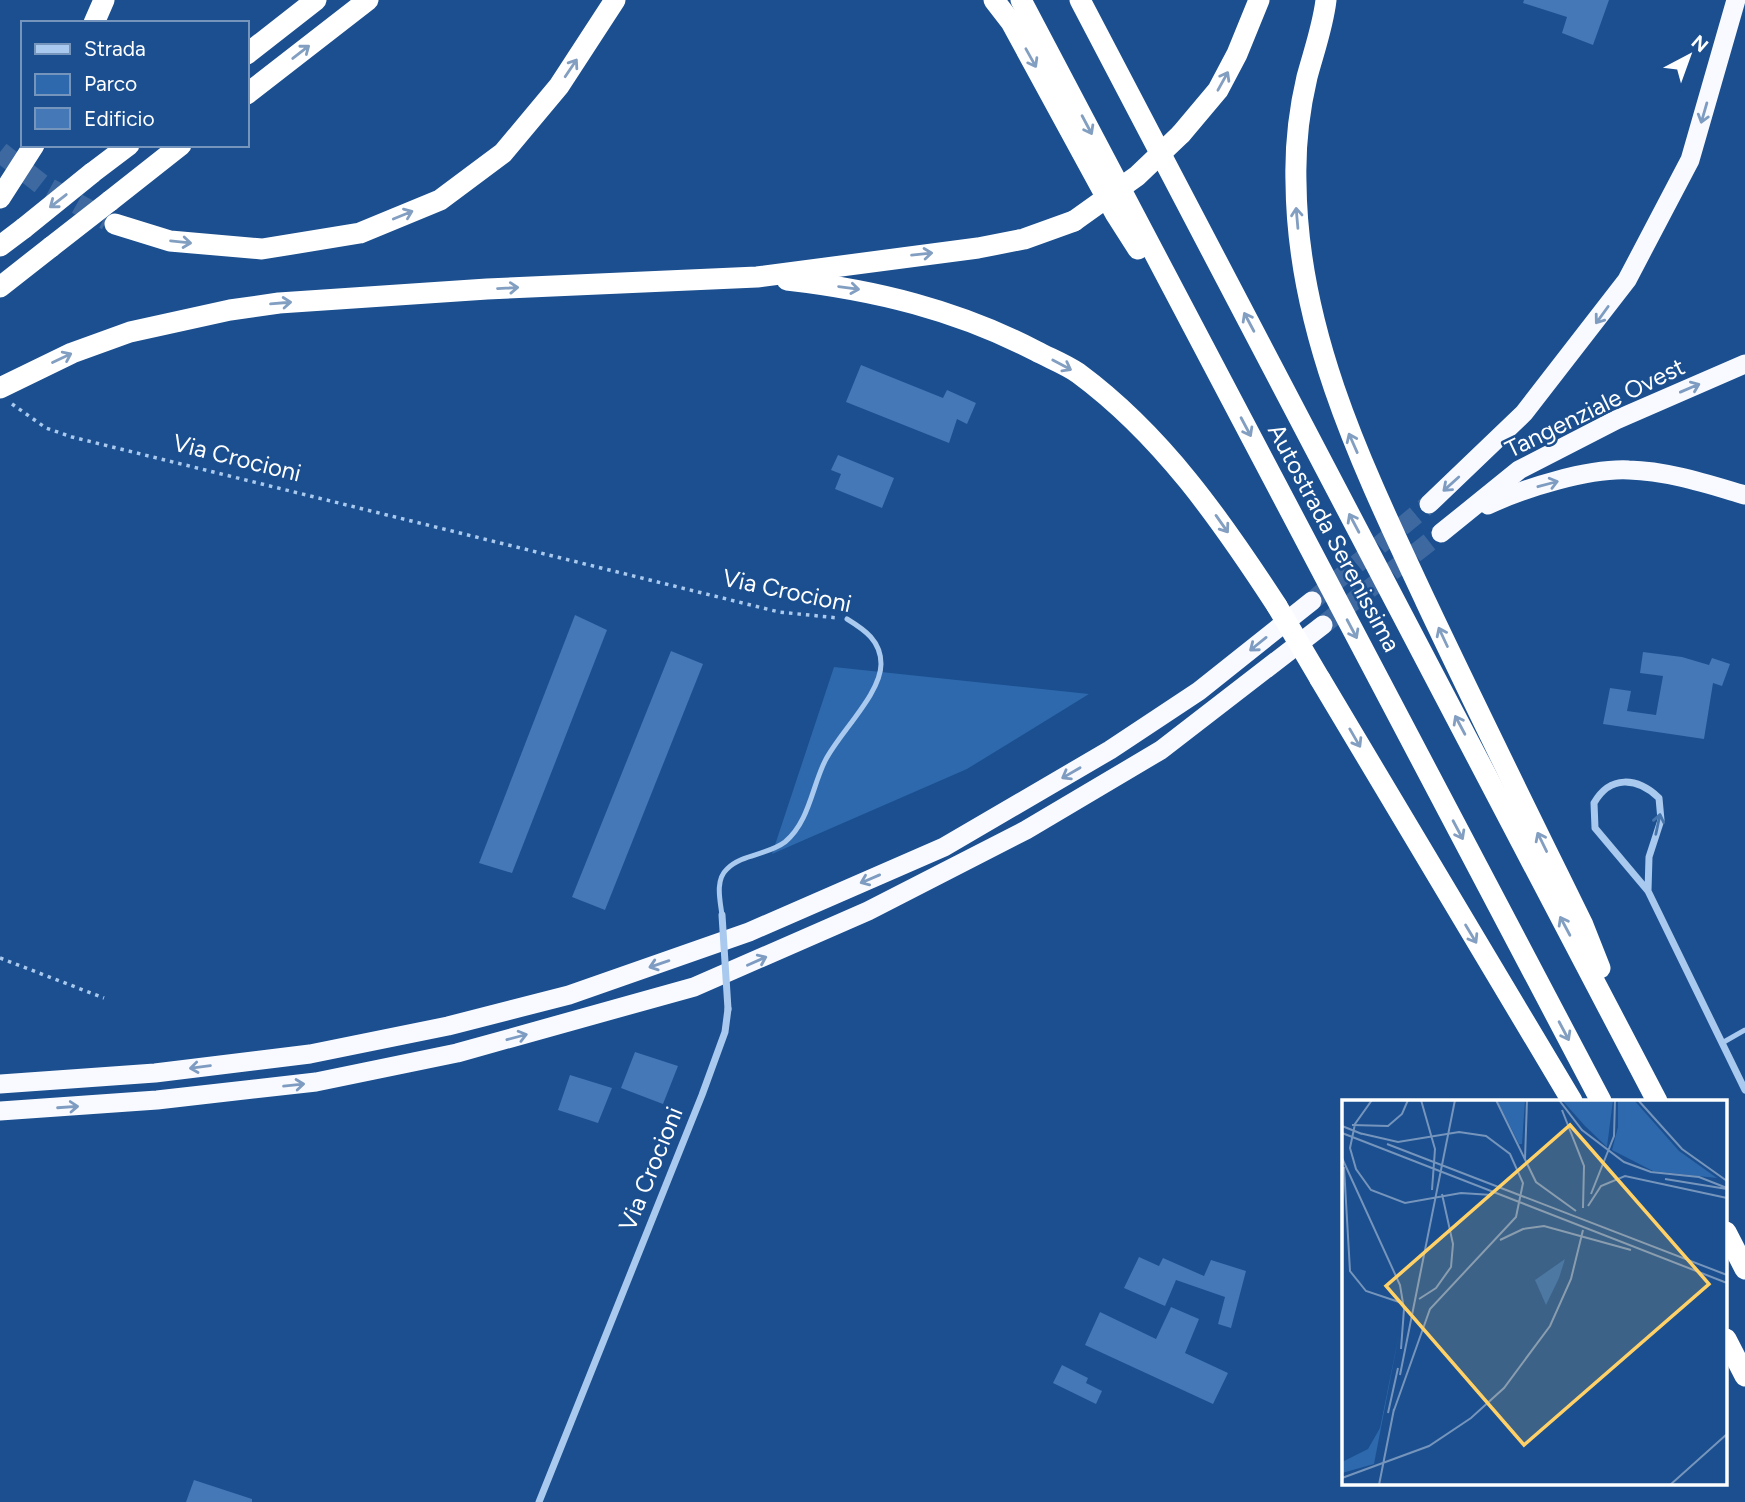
<svg xmlns="http://www.w3.org/2000/svg" width="1745" height="1502" font-family="Figtree,sans-serif">
<style>
.green{fill:#2e69ad}
.building{fill:#4478b7}
.lines{fill:none;stroke-linecap:round;stroke-linejoin:round}
.trunk-tunnel{stroke:#3d69a0;stroke-width:19;stroke-dasharray:19 10;stroke-linecap:butt}
.motorway-tunnel{stroke:#3d69a0;stroke-width:21;stroke-dasharray:21 10;stroke-linecap:butt}
.path{stroke:#a9c9ee;stroke-width:3.5;stroke-dasharray:3.5 5;stroke-linecap:butt}
.service{stroke:#a9c9ee;stroke-width:5}
.minor{stroke:#a9c9ee;stroke-width:7}
.trunk{stroke:#f8faff;stroke-width:19}
.motorway{stroke:#fff;stroke-width:21}
.minor-bridge{stroke:#a9c9ee;stroke-width:7}
.motorway-bridge{stroke:#fff;stroke-width:21}
.oneway{stroke:#829ec1}
.oneway2{stroke:#7e9cc1}
.oneway3{stroke:#4674ac}
.labels{text-anchor:middle;stroke-width:5;stroke-linejoin:round;paint-order:stroke}
.street-label{font-size:24px;fill:#fff;stroke:#1b4f8f}
.inset-road{fill:none;stroke:#7695bc;stroke-width:2}
.view{fill:#ffd166;fill-opacity:0.15;stroke:#ffd166;stroke-width:3.5}
.inset-edge{fill:none;stroke:#fff;stroke-width:3.5}
</style>
<rect width="100%" height="100%" fill="#1b4f8f"/>
<polygon class="green" points="834,667 1089,694 967,769 772,854"/>
<g class="building">
<polygon points="1524,0 1609,0 1593,45 1562,33 1567,17 1523,3"/>
<polygon points="861,365 943,398 947,390 976,403 967,424 957,419 949,443 846,402"/>
<polygon points="838,455 894,478 882,508 835,489 841,474 831,470"/>
<polygon points="575,615 607,630 512,873 479,863"/>
<polygon points="671,651 703,664 605,910 572,897"/>
<polygon points="1643,652 1682,657 1709,665 1712,658 1730,664 1722,686 1713,683 1704,739 1603,724 1610,688 1631,691 1627,711 1656,715 1663,676 1640,673"/>
<polygon points="635,1052 678,1066 663,1104 621,1088"/>
<polygon points="570,1075 612,1088 598,1123 558,1110"/>
<polygon points="1139,1257 1159,1266 1163,1258 1204,1276 1211,1260 1246,1271 1231,1328 1218,1324 1225,1297 1176,1280 1165,1306 1124,1288"/>
<polygon points="1171,1307 1199,1319 1185,1353 1228,1373 1213,1404 1085,1345 1100,1312 1156,1339"/>
<polygon points="1062,1365 1088,1378 1086,1383 1102,1391 1096,1404 1053,1383"/>
<polygon points="194,1480 252,1499 252,1502 186,1502"/>
</g>
<g class="lines">
<g class="trunk-tunnel">
<polyline points="1312,601 1429,504"/>
<polyline points="1323,625 1441,533"/>
</g>
<polyline class="motorway-tunnel" points="0,152 41,184 107,220"/>
<g class="path">
<polyline points="12,404 46,428 72,437 779,612 838,618"/>
<polyline points="0,958 104,998"/>
</g>
<g class="service">
<path d="M722,915C720,900 715,880 727,869C742,854 768,855 785,842C809,822 812,787 825,761C839,733 881,694 881,664C881,641 865,630 847,619"/>
<polyline points="1722,1043 1745,1030"/>
</g>
<g class="minor">
<path d="M1648,891L1649,857L1661,820L1659,798C1637,777 1610,775 1594,803L1595,828L1648,891L1745,1090"/>
<polyline points="539,1502 702,1095 725,1032 728,1009"/>
</g>
<g class="trunk">
<polyline points="1429,504 1524,413 1627,280 1690,160 1736,0"/>
<path d="M1488,505C1524,488 1589,468 1629,470C1668,471 1707,484 1745,495"/>
<polyline points="1441,533 1519,470 1616,420 1745,364"/>
<polyline points="0,1084 155,1073 310,1054 448,1026 569,995 749,932 944,847 1110,750 1199,691 1312,601"/>
<polyline points="0,1111 157,1100 316,1082 457,1053 694,987 868,911 1026,830 1161,750 1323,625"/>
</g>
<g class="motorway">
<polyline points="994,0 1011,22 1115,213 1138,249"/>
<polyline points="1021,0 1601,1101"/>
<polyline points="1080,0 1657,1101"/>
<path d="M1326,0C1323,26 1314,51 1307,77C1299,111 1295,147 1296,182C1297,333 1363,467 1426,602C1477,710 1530,817 1583,925L1600,968"/>
<polyline points="94,23 104,0"/>
<polyline points="247,54 316,0"/>
<polyline points="247,94 368,0"/>
<polyline points="1181,134 1218,90 1237,54 1259,0"/>
<polyline points="92,173 129,145"/>
<polyline points="0,198 34,145"/>
<polyline points="110,201 181,145"/>
<polyline points="115,224 170,241 262,249 360,233 440,200 503,153 559,86 615,0"/>
<polyline points="0,246 24,228"/>
<path d="M787,280C875,290 957,310 1036,351C1049,358 1065,364 1078,373C1162,435 1221,520 1277,606"/>
<polyline points="0,287 51,247"/>
<polyline points="0,388 72,353 130,332 230,310 279,303 487,289 757,277 978,248 1024,239 1074,221"/>
<polyline points="1320,679 1572,1101"/>
<polyline points="1726,1232 1745,1269"/>
<polyline points="1726,1339 1745,1376"/>
</g>
<polyline class="minor-bridge" points="722,915 728,1009"/>
<g class="motorway-bridge">
<polyline points="1074,221 1137,176 1181,134"/>
<polyline points="24,228 92,173"/>
<polyline points="51,247 110,201"/>
<polyline points="1277,606 1320,679"/>
</g>
</g>
<defs><path id="oneway-shaft" d="M-6 0H5M1.5-3L5.5 0L1.5 3" fill="none" stroke-width="1.6" stroke-linecap="round" stroke-linejoin="round" transform="scale(1.75)"/></defs>
<g class="oneway">
<use href="#oneway-shaft" transform="translate(301 52) rotate(-38)"/>
<use href="#oneway-shaft" transform="translate(1031 58) rotate(61)"/>
<use href="#oneway-shaft" transform="translate(571 68) rotate(-56)"/>
<use href="#oneway-shaft" transform="translate(1223 81) rotate(-61)"/>
<use href="#oneway-shaft" transform="translate(1087 125) rotate(62)"/>
<use href="#oneway-shaft" transform="translate(58 201) rotate(142)"/>
<use href="#oneway-shaft" transform="translate(403 215) rotate(-22)"/>
<use href="#oneway-shaft" transform="translate(1297 218) rotate(-95)"/>
<use href="#oneway-shaft" transform="translate(181 242) rotate(6)"/>
<use href="#oneway-shaft" transform="translate(922 254) rotate(-6)"/>
<use href="#oneway-shaft" transform="translate(508 288) rotate(-3)"/>
<use href="#oneway-shaft" transform="translate(849 288) rotate(8)"/>
<use href="#oneway-shaft" transform="translate(281 303) rotate(-5)"/>
<use href="#oneway-shaft" transform="translate(1249 322) rotate(-118)"/>
<use href="#oneway-shaft" transform="translate(62 358) rotate(-25)"/>
<use href="#oneway-shaft" transform="translate(1062 365) rotate(28)"/>
<use href="#oneway-shaft" transform="translate(1246 427) rotate(62)"/>
<use href="#oneway-shaft" transform="translate(1353 443) rotate(-114)"/>
<use href="#oneway-shaft" transform="translate(1354 523) rotate(-118)"/>
<use href="#oneway-shaft" transform="translate(1222 524) rotate(55)"/>
<use href="#oneway-shaft" transform="translate(1352 629) rotate(62)"/>
<use href="#oneway-shaft" transform="translate(1443 637) rotate(-115)"/>
<use href="#oneway-shaft" transform="translate(1460 725) rotate(-118)"/>
<use href="#oneway-shaft" transform="translate(1355 738) rotate(60)"/>
<use href="#oneway-shaft" transform="translate(1458 830) rotate(62)"/>
<use href="#oneway-shaft" transform="translate(1542 842) rotate(-116)"/>
<use href="#oneway-shaft" transform="translate(1565 926) rotate(-118)"/>
<use href="#oneway-shaft" transform="translate(1471 934) rotate(59)"/>
<use href="#oneway-shaft" transform="translate(1564 1031) rotate(62)"/>
</g>
<g class="oneway2">
<use href="#oneway-shaft" transform="translate(1704 113) rotate(106)"/>
<use href="#oneway-shaft" transform="translate(1602 315) rotate(126)"/>
<use href="#oneway-shaft" transform="translate(1690 388) rotate(-23)"/>
<use href="#oneway-shaft" transform="translate(1451 484) rotate(138)"/>
<use href="#oneway-shaft" transform="translate(1548 484) rotate(-15)"/>
<use href="#oneway-shaft" transform="translate(1258 644) rotate(141)"/>
<use href="#oneway-shaft" transform="translate(1071 773) rotate(150)"/>
<use href="#oneway-shaft" transform="translate(870 879) rotate(157)"/>
<use href="#oneway-shaft" transform="translate(757 961) rotate(-24)"/>
<use href="#oneway-shaft" transform="translate(659 964) rotate(161)"/>
<use href="#oneway-shaft" transform="translate(517 1037) rotate(-15)"/>
<use href="#oneway-shaft" transform="translate(200 1067) rotate(173)"/>
<use href="#oneway-shaft" transform="translate(294 1085) rotate(-6)"/>
<use href="#oneway-shaft" transform="translate(68 1107) rotate(-4)"/>
</g>
<use class="oneway3" href="#oneway-shaft" transform="translate(1658 824) rotate(-78)"/>
<g class="labels">
<g class="street-label">
<text transform="translate(1595 408) rotate(-26)" y="8">Tangenziale Ovest</text>
<text transform="translate(237 458) rotate(14)" y="8">Via Crocioni</text>
<text transform="translate(1334 538) rotate(62)" y="8">Autostrada Serenissima</text>
<text transform="translate(787 591) rotate(12)" y="8">Via Crocioni</text>
<text transform="translate(651 1169) rotate(-68)" y="8">Via Crocioni</text>
</g>
</g>
<g transform="translate(1342 1100)">
<rect width="385" height="385" fill="#1b4f8f"/>
<path d="M155,0H183L180,44H177ZM220,0H271L265,47L243,26ZM276,0H292L337,51L375,78L311,71L270,50L276,27ZM223,159L217,178L204,205L193,180ZM58,229L32,364L0,373V362L26,349L38,328Z" fill="#2e69ad"/>
<path class="inset-road" d="M30,0L13,24L8,48L14,69L29,90L63,103L119,93L150,95M79,0L93,49L90,90M154,0L194,82L234,111M217,0L240,30L282,62L309,72L357,77L385,88M296,0L340,49L385,81M220,10L242,66L241,108M10,25L46,26L60,14L66,0M0,26L20,34M0,33L385,183M17,33L56,42L117,32L144,36L168,54L181,83L174,117L88,209L51,313M45,44L385,175M0,58L58,185L62,209L59,249M183,59L185,0M2,67L8,171L24,191L57,202M323,79L385,89M249,94L272,36L273,0M246,106L259,86L283,76L385,98M158,140L181,129L202,126L289,150M77,199L94,188L109,167L111,144L100,94M58,275L113,0M46,313L56,268M0,378L87,346L129,318L162,288L208,226L229,179L241,130M37,385L52,309M328,385L385,334"/>
<path class="view" d="M228,25L367,184L182,345L44,186Z"/>
<rect width="385" height="385" class="inset-edge"/>
</g>
<rect x="21" y="21" width="228" height="126" fill="#1b4f8f" stroke="#7695bc" stroke-width="2"/>
<rect x="35" y="44" width="35" height="10" fill="#a9c9ee" stroke="#7695bc" stroke-width="2"/>
<text x="84" y="56" font-size="21" fill="#ffffff">Strada</text>
<rect x="35" y="74" width="35" height="21" fill="#2e69ad" stroke="#7695bc" stroke-width="2"/>
<text x="84" y="91" font-size="21" fill="#ffffff">Parco</text>
<rect x="35" y="108" width="35" height="21" fill="#4478b7" stroke="#7695bc" stroke-width="2"/>
<text x="84" y="126" font-size="21" fill="#ffffff">Edificio</text>
<g transform="translate(1689 56) rotate(41)" stroke="#1b4f8f" stroke-width="5" paint-order="stroke">
<path d="M0-5L12 26L0 18L-12 26Z" fill="#ffffff"/>
<text y="-10" font-size="19" font-weight="bold" text-anchor="middle" fill="#ffffff">N</text>
</g>
</svg>
